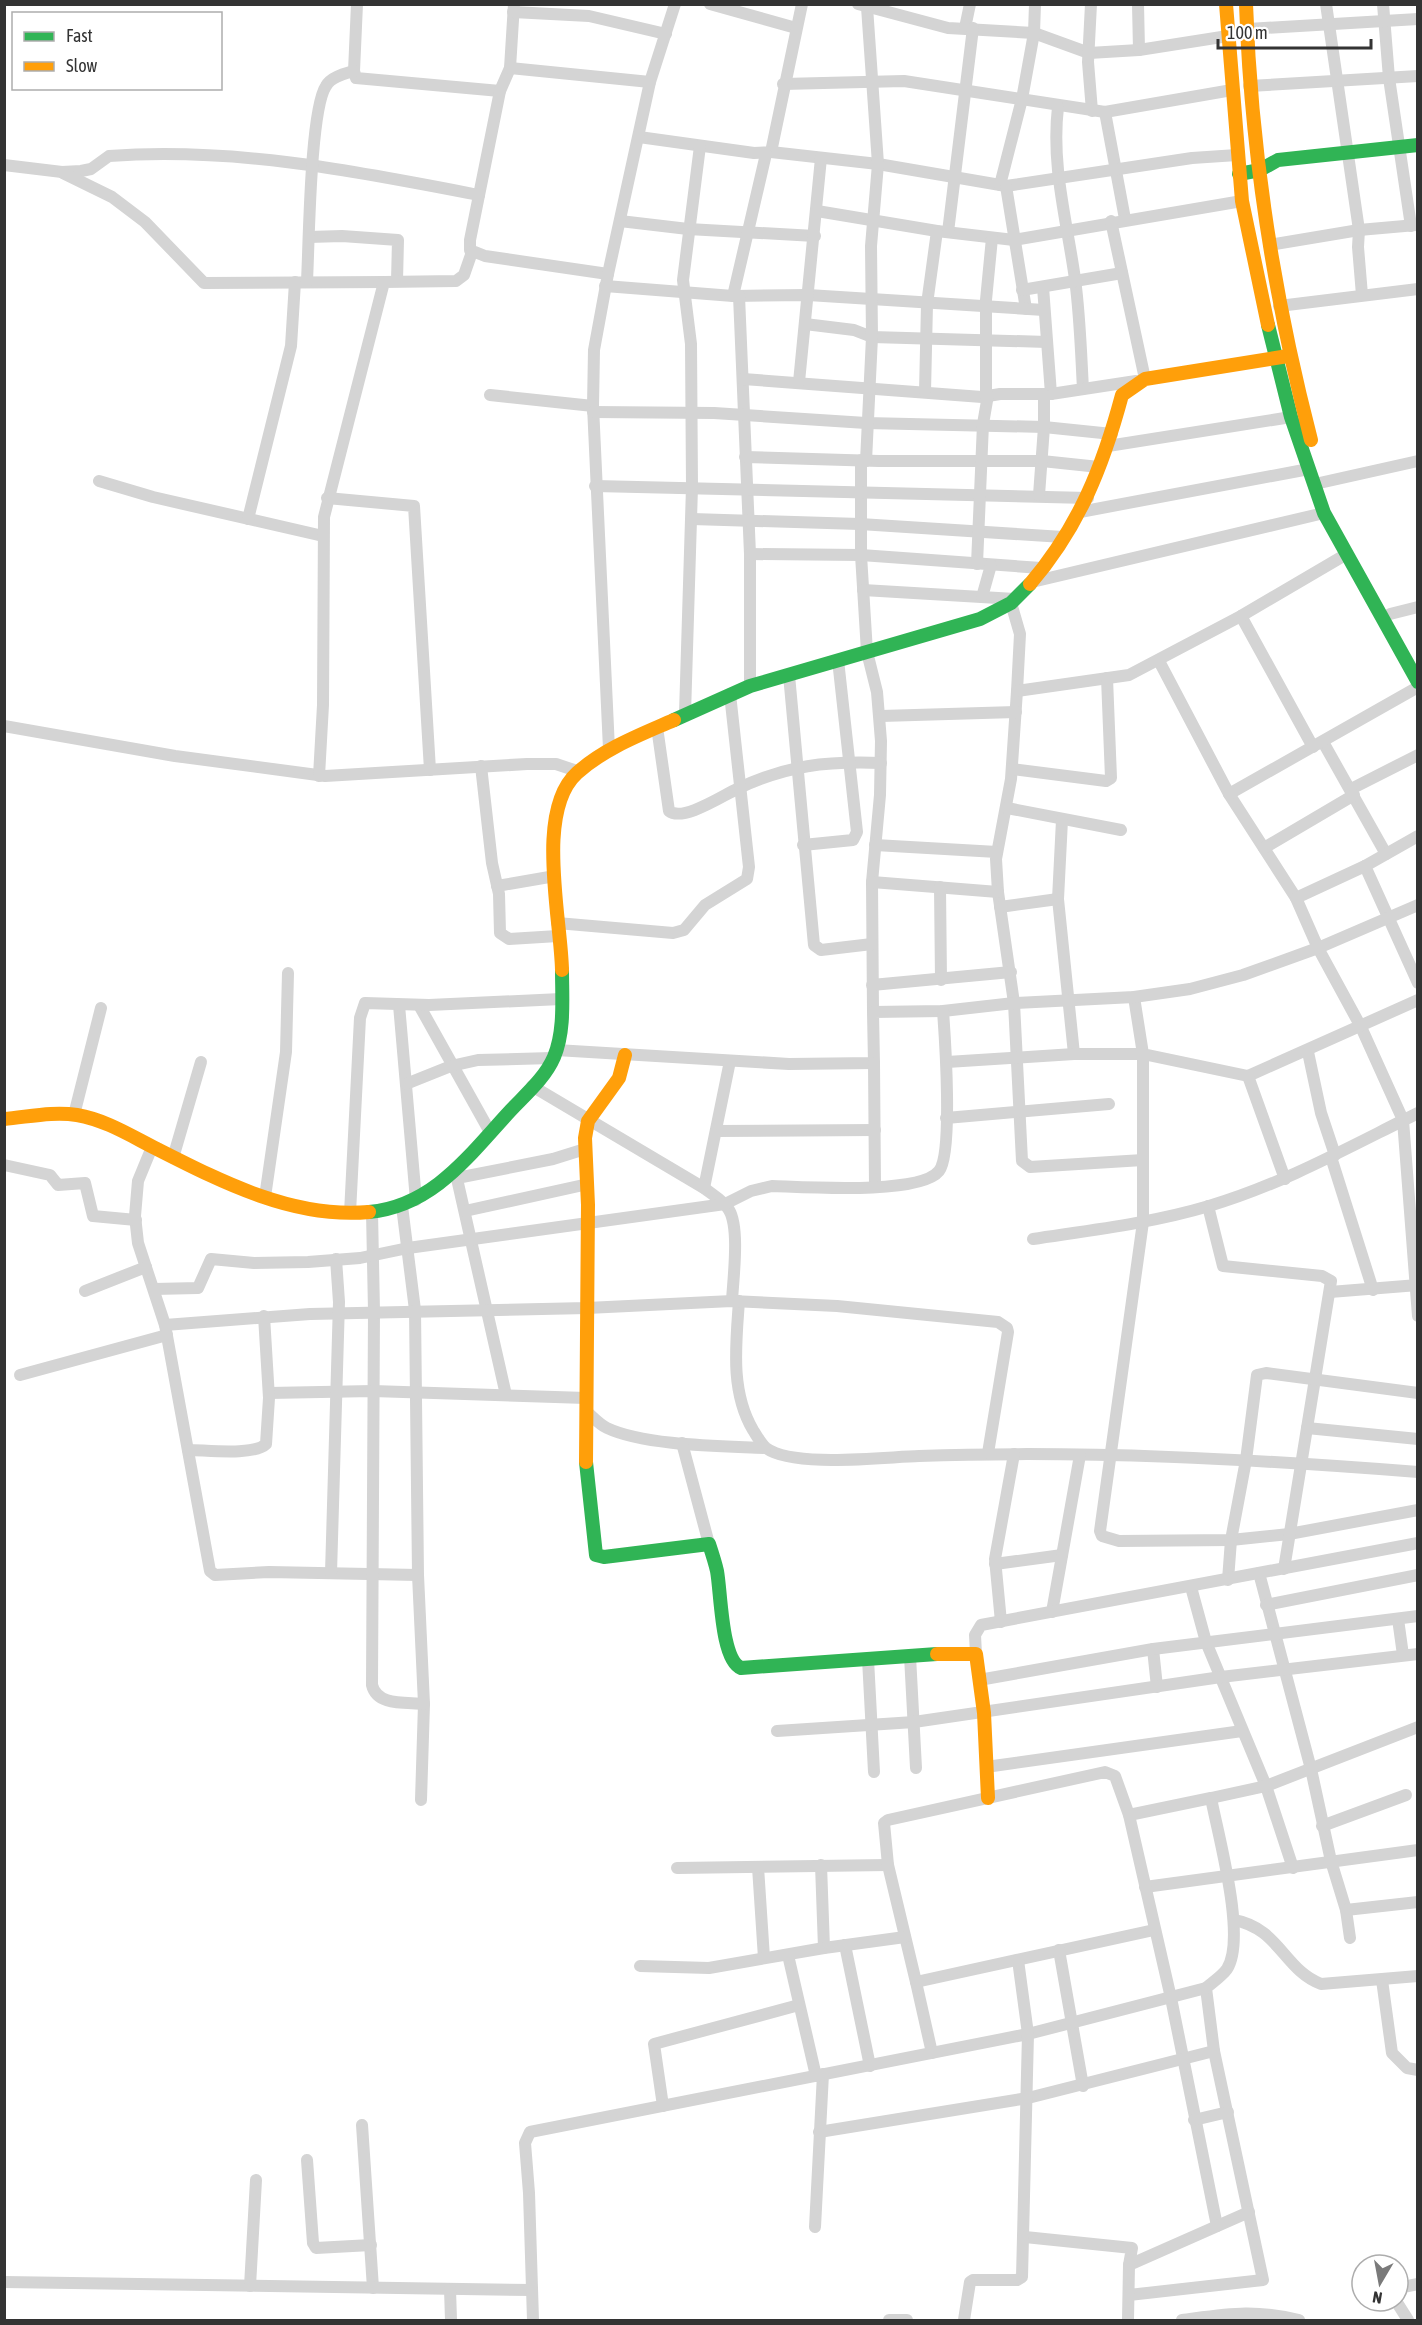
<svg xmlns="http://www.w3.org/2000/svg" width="1422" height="2325" font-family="'Asap Condensed',sans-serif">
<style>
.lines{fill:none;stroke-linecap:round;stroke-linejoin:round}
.street{stroke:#d4d4d4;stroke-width:12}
.fast{stroke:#30b455;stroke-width:14}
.slow{stroke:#ff9f0a;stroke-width:14}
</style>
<rect width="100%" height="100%" fill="#fff"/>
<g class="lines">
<g class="street">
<polyline points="357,4 354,71 356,78 500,91"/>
<polyline points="514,4 510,68 500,91 470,240 470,250 485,256 608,274 594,350 593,406 609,749"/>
<polyline points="710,4 796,28"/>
<polyline points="858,4 948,28 1034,33 1089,53 1139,50 1228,36"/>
<polyline points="1091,4 1088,62 1092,111"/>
<polyline points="1138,4 1139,50"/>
<polyline points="1326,4 1359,230 1358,247 1362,295"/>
<polyline points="1383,4 1389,78 1411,226"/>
<polyline points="513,12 589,16 666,34"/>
<polyline points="965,28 970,4"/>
<polyline points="1248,29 1418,19"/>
<polyline points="510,68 650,82"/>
<polyline points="783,84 904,81 1105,112 1232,90"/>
<polyline points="1249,86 1418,76"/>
<path d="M1058,107C1051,166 1067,221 1075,279C1080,316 1081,353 1083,389"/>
<polyline points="1105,112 1125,219"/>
<polyline points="639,137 754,153 771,152 802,4"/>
<polyline points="771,152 878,164 1006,186 1192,158 1237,155"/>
<path d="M4,165L62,172L81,171L91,169L109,156C236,147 355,171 479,195"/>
<polyline points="63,173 112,197 145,222 204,283 384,282"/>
<polyline points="1000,185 1022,99 1034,33 1035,4"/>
<polyline points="1006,186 1026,309"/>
<polyline points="817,211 937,231 1014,240 1242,201"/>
<polyline points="620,221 688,229 815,236"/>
<polyline points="1111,221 1145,379"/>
<polyline points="948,232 973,28"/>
<polyline points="309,237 342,236 398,240 397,281"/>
<polyline points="1269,245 1359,230 1416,225"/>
<polyline points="608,274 650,82 675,4"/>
<path d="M307,281C309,245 310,110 326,86C331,77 344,74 354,71"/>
<polyline points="605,286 733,296 808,295 1044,310"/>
<polyline points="1043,287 1051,394"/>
<polyline points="1022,290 1122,273"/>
<polyline points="733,296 766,154"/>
<polyline points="739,296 750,554 750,686"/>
<polyline points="1279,306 1418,289"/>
<polyline points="805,324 854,330 872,337 1047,342"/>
<polyline points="743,379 982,397 1000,394 1051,394 1136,381"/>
<polyline points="799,382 821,158"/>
<polyline points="925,392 927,304 937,231"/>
<polyline points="490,395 593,406"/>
<polyline points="986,396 986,300 992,238"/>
<polyline points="593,412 714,413 866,423 1044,427 1112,434"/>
<polyline points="1108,446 1291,417"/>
<polyline points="745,457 879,461 1042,461 1099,467"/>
<polyline points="861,460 861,555 867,652 877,692 881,741 880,795 872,882 873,1012"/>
<polyline points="866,461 872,337 871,246 878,164 867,7"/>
<polyline points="99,481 153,497 323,536"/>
<polyline points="1315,484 1418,461"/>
<polyline points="595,486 1088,498"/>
<polyline points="1039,495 1044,427 1044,395"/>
<polyline points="327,498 414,506 430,770"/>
<polyline points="1080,512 1309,469"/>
<polyline points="248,519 291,346 295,282"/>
<polyline points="692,519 860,524 1063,537"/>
<polyline points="750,554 861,555 1041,568"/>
<polyline points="977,564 983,424 988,395"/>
<polyline points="1032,582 1324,513"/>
<polyline points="863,590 1015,599"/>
<polyline points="982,597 991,565"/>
<polyline points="1011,603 1020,634 1017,691 1011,779 996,859 998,892 1014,1003 1022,1161 1030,1167 1143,1160"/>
<polyline points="1390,614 1418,607"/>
<polyline points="1241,616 1313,747"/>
<polyline points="1159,661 1229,794 1296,898 1318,948 1361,1027 1403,1120 1418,1316"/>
<polyline points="789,675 814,945 821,950 872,944"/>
<polyline points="1017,691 1129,675 1241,616 1345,555"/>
<polyline points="685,714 692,487 691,344 683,280 700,146"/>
<polyline points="881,716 1016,712"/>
<polyline points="4,726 175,756 325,776 527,764 556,764 574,770 575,775"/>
<path d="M657,727L669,811C683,822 722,796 737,789C787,765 827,761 881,763"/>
<polyline points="1323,742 1386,854"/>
<polyline points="481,766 492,863 499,894 500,933 509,939 558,936"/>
<polyline points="1012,769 1106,781 1111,778 1107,678"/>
<polyline points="319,776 323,705 324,517 384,282 456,281 464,275 472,252"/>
<polyline points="1351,789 1418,755"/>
<polyline points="1229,794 1418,687"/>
<polyline points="1007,808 1121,830"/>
<polyline points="1062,820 1058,899 1074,1054"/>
<polyline points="803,845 853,840 857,832 838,660"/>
<polyline points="875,845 997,852"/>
<polyline points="1264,848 1354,795"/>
<polyline points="1365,866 1418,983"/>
<polyline points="872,882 998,892"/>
<polyline points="497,886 555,876"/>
<polyline points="940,887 941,980"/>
<polyline points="1296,898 1365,866 1418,836"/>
<polyline points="1000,907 1058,899"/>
<polyline points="557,923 673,933 684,930 705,905 747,879 749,867 730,694"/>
<polyline points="872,985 1011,972"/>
<polyline points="1134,997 1143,1054 1248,1076 1418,1000"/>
<polyline points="399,1005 416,1200"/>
<polyline points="419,1005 490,1132"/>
<polyline points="556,1050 789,1064 874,1063 873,1012 943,1011 1014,1003 1134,997 1190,989 1243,975 1318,948 1418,905"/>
<polyline points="1308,1052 1321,1113 1335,1155"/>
<polyline points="947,1062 1074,1054 1143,1054 1143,1222 1100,1531 1102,1536 1119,1541 1231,1540 1289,1534 1418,1510"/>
<polyline points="874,1063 875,1187"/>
<polyline points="1248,1076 1285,1179"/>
<polyline points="406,1084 451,1066 478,1060 552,1058"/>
<path d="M532,1086L704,1188C713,1195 724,1201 729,1210C740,1228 733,1280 732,1301"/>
<polyline points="74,1115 101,1008"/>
<polyline points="946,1118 1109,1104"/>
<polyline points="716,1131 875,1130"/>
<polyline points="152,1147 138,1181 135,1216 138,1243 165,1325 210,1571 215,1575 269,1572 418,1575"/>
<polyline points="1331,1157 1373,1290"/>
<polyline points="173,1158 201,1062"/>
<polyline points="4,1165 50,1175 58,1185 85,1183 93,1216 136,1220"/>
<polyline points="455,1170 506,1395"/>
<polyline points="457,1178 553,1159 585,1149"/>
<polyline points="704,1188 730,1061"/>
<polyline points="265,1197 286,1052 288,973"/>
<polyline points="402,1206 415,1310 418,1575 424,1704 421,1800"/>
<polyline points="1208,1206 1223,1266 1322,1276 1331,1281 1284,1569"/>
<polyline points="465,1211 588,1184"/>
<path d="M372,1212L374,1311L372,1685C377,1706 405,1702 424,1704"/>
<polyline points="350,1213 360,1018 365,1003 429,1005 561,999"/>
<path d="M1033,1239C1092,1230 1152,1223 1209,1206C1283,1184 1349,1147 1418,1113"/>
<path d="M154,1289L198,1288L211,1259L254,1263L308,1262L360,1258L408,1248L725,1204L751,1191L772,1186C805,1187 920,1195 939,1171C953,1154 945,1038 943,1011"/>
<polyline points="85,1291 146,1267"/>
<polyline points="1330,1292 1418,1285"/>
<path d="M739,1301C736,1344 730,1391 753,1430C757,1436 761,1444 766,1448C793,1468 884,1457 919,1456C1085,1450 1252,1459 1418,1472"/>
<polyline points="165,1325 310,1314 587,1308 732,1301 837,1306 998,1322 1007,1328 1008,1332 988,1453"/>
<polyline points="20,1375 167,1335"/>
<polyline points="269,1393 373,1391 586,1398"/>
<path d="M586,1411C593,1417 599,1424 607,1428C645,1446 723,1446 765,1448"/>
<polyline points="1307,1428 1418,1439"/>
<polyline points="682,1443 709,1544"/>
<path d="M188,1450C206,1450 254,1456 266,1444L269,1398L264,1316"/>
<polyline points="995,1564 1062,1555"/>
<polyline points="331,1573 339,1302 336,1259"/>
<polyline points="1259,1573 1311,1769 1331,1861 1346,1910 1350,1938"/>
<polyline points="1228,1580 1231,1540 1246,1460 1257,1375 1266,1373 1418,1393"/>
<polyline points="1191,1587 1206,1642 1266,1786 1293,1868"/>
<polyline points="1266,1605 1418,1575"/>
<polyline points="1052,1612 1080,1455"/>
<polyline points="1398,1619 1403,1655"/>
<polyline points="1001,1622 995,1559 1014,1454"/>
<polyline points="1153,1649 1157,1687"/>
<polyline points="976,1654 975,1635 981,1625 1418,1543"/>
<polyline points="910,1656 916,1768"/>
<polyline points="868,1659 874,1772"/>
<polyline points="979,1680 1153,1649 1418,1616"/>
<polyline points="777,1731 914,1722 1221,1677 1418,1654"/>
<polyline points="986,1767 1242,1731"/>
<polyline points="1211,1798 1266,1786 1418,1727"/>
<path d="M1129,1815L1211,1798C1218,1835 1247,1938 1227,1969C1222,1976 1213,1982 1206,1988L1214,2051L1263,2280L1129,2295"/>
<polyline points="1322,1826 1406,1795"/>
<polyline points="821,1865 824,1948"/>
<polyline points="758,1867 764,1958"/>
<polyline points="677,1868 888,1865"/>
<polyline points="1145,1887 1418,1850"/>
<polyline points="1346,1910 1418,1902"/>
<path d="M1234,1920C1279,1928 1284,1970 1321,1984L1418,1976"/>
<polyline points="1154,1930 916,1982 888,1865 884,1823 888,1820 1105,1772 1115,1776 1129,1815 1171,1998 1217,2226"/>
<polyline points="845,1945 870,2066"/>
<polyline points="1059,1950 1083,2086"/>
<polyline points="788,1955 816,2076"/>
<polyline points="640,1966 709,1968 824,1948 905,1937"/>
<polyline points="1382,1980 1392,2053 1407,2068 1418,2070"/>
<polyline points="916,1982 932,2053"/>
<polyline points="663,2106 654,2044 799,2005"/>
<polyline points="1194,2120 1228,2112"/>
<polyline points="362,2125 373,2288"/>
<polyline points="819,2132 1028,2098 1214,2051"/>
<polyline points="307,2160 313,2243 316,2248 371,2245"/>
<polyline points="815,2227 823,2074"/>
<polyline points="1025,2237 1132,2248 1129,2265 1128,2320"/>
<polyline points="1129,2265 1249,2212"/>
<polyline points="4,2282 532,2290"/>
<polyline points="250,2286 256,2180"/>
<polyline points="1398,2288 1418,2284"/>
<polyline points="450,2289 451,2320"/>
<polyline points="1396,2301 1408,2320"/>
<polyline points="533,2320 529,2193 525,2143 530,2132 1028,2034 1206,1988"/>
<polyline points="889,2320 907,2320"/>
<polyline points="964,2320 970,2282 973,2280 1017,2280 1022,2277 1028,2034 1018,1960"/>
<path d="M1182,2320C1228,2314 1253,2309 1299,2320"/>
</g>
<g class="fast">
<polyline points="1239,174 1260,170 1278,160 1418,145"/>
<polyline points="1268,325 1291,417 1324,513 1418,682"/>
<polyline points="674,720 750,686 980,619 1011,603 1030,584"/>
<path d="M369,1212C434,1206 470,1154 511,1110C526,1094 545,1078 554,1057C565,1031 562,998 562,970"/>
<path d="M586,1462L596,1555L604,1557L709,1544C712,1553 715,1562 717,1571C721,1592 721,1660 741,1668L937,1654"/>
</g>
<g class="slow">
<polyline points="1226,4 1242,201 1268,325"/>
<path d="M1246,4C1251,152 1274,297 1311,440"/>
<path d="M1030,584C1079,527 1103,466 1122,395L1145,379L1288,356"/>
<path d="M562,970C561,918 535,811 577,773C605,748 640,735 674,720"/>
<path d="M4,1119C28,1117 53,1111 77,1115C106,1120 131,1136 157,1149C222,1182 294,1219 369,1212"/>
<polyline points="586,1462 588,1205 585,1138 588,1121 619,1078 625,1055"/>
<polyline points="937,1654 976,1654 984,1713 988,1798"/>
</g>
</g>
<rect width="1422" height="2325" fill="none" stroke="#333333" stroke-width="12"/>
<rect x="12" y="12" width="210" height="78" fill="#ffffff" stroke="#adadad" stroke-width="1.5"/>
<rect x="24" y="32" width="30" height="9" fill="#30b455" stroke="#adadad" stroke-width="1.5"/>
<text x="66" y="42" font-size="18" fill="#333333">Fast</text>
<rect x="24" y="62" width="30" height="9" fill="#ff9f0a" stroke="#adadad" stroke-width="1.5"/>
<text x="66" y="72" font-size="18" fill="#333333">Slow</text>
<g transform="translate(1380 2283) rotate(190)"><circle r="28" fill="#ffffff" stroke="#adadad" stroke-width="1.5"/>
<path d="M0-4.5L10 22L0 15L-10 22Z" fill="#7a7a7a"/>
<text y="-9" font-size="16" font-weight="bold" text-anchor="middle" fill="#333333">N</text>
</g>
<path d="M1218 39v9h153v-9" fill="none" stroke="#333333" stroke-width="3"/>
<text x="1227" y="39" font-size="18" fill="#333333" stroke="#ffffff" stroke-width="4.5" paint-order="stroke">100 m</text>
</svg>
